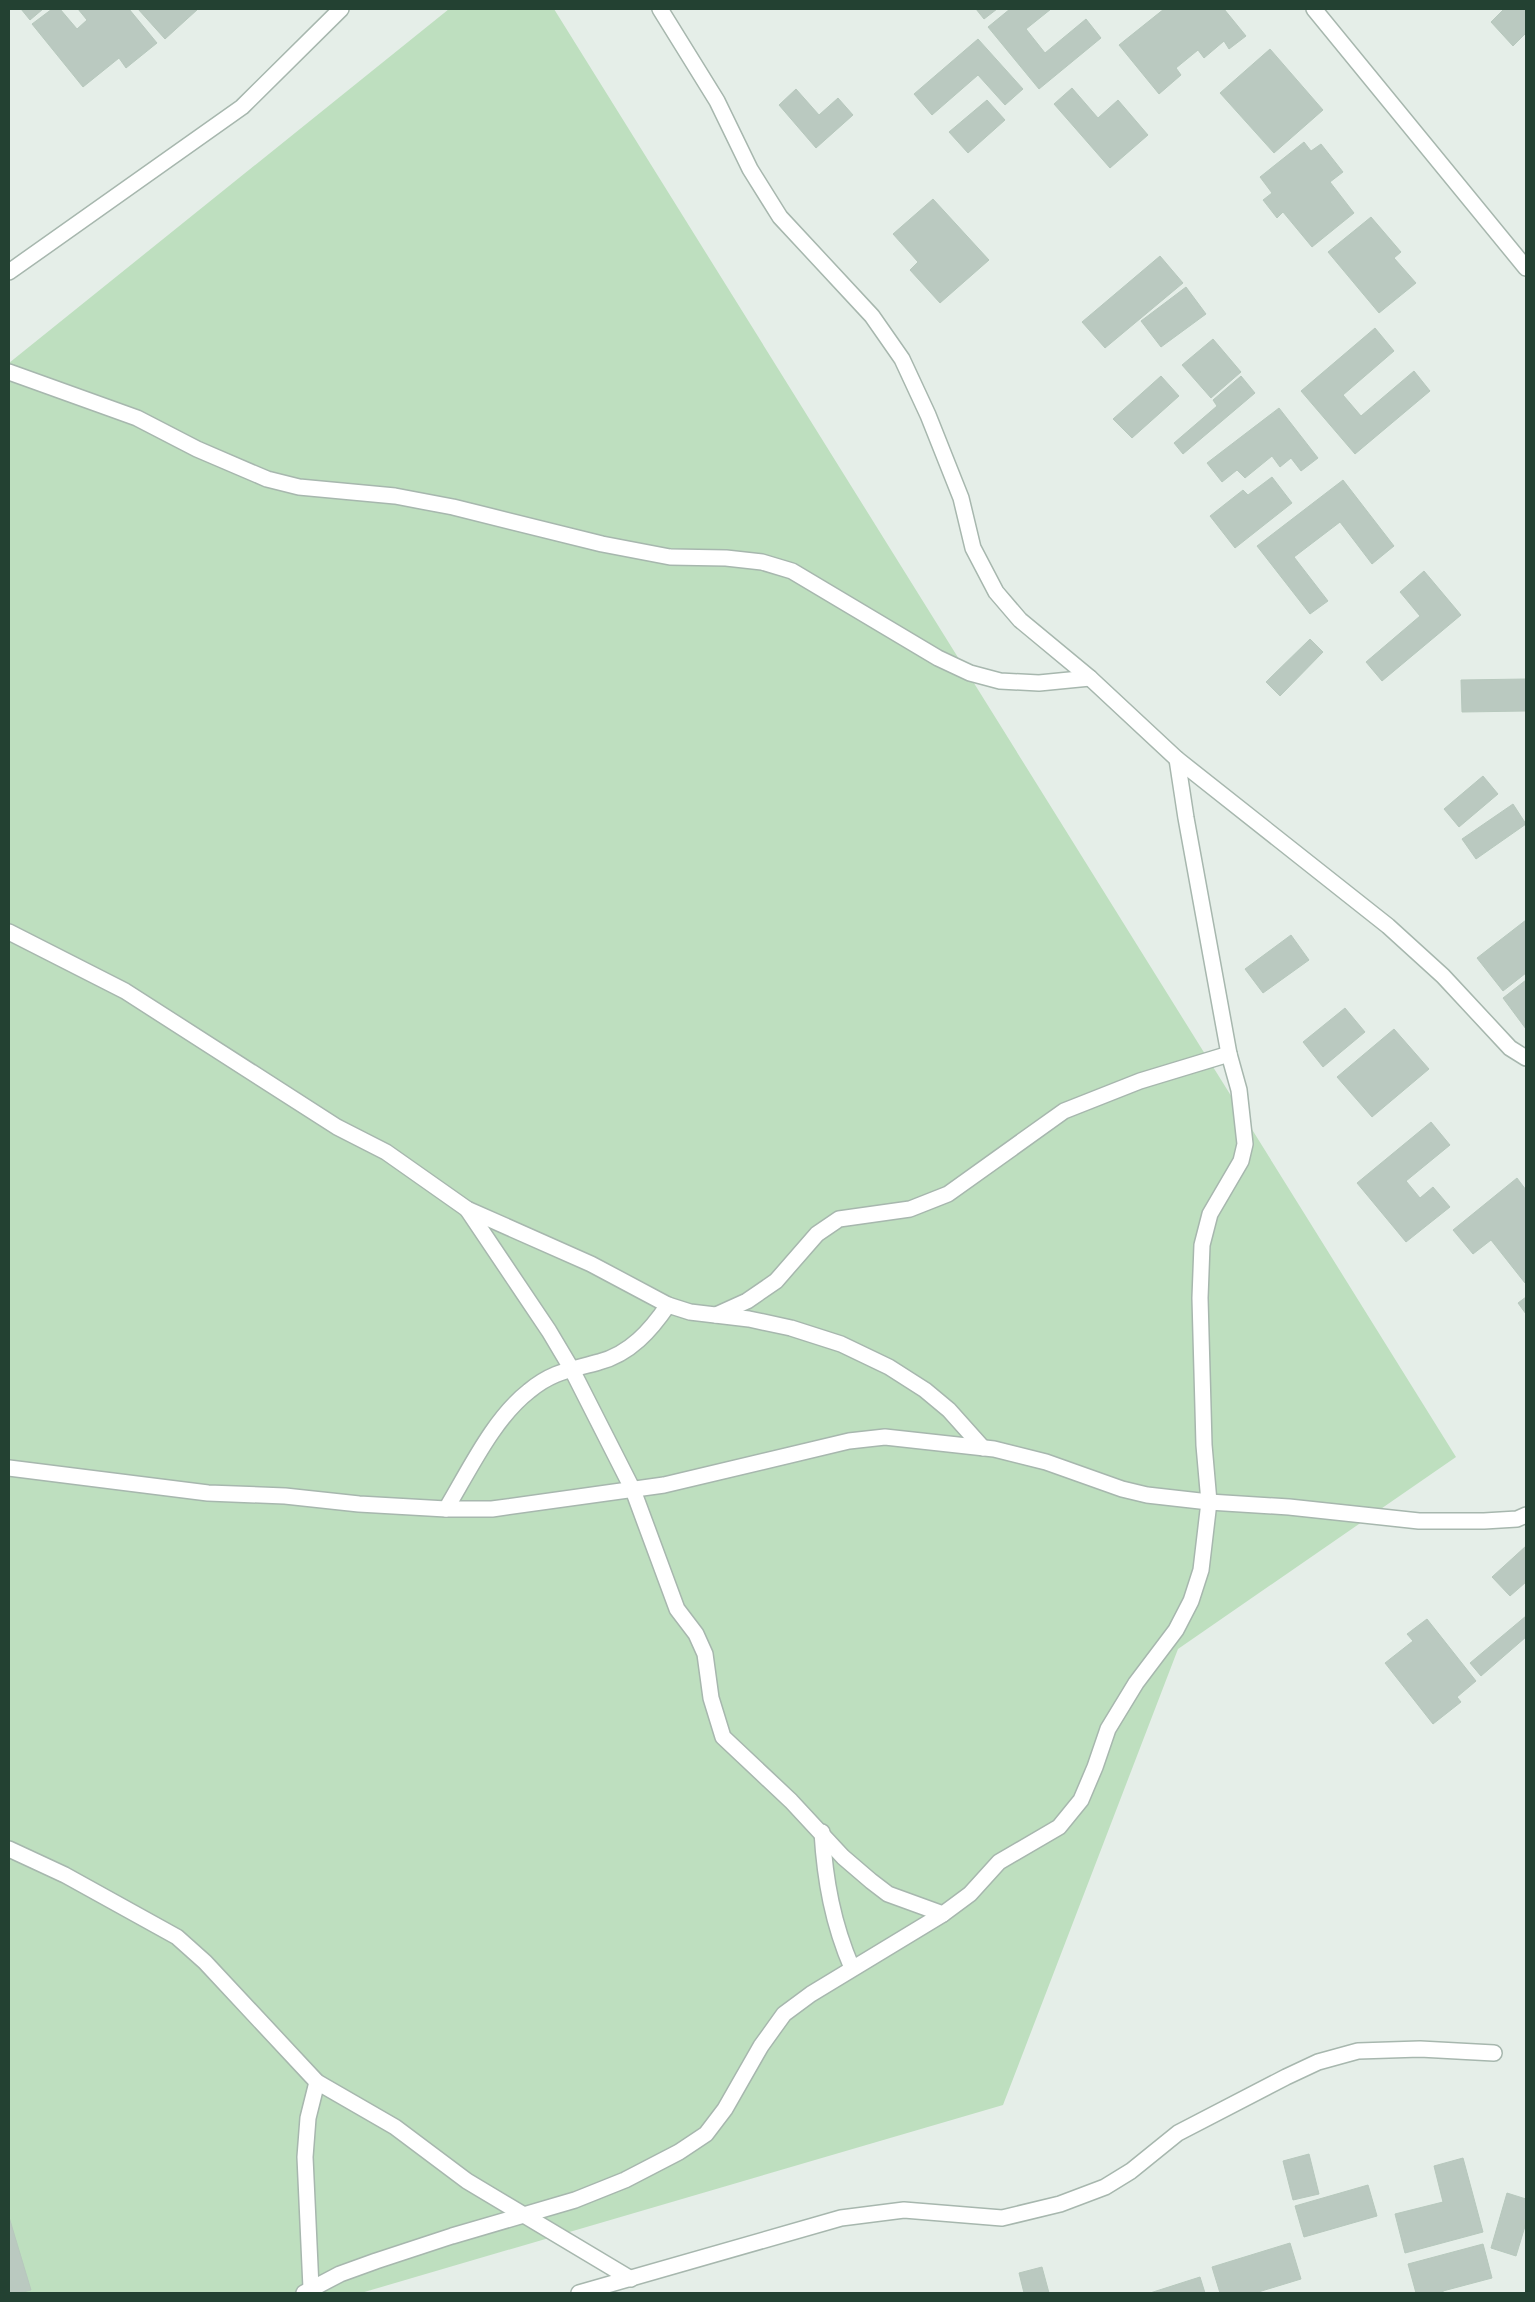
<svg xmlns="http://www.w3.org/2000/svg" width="1535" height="2302" font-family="'Asap Condensed',sans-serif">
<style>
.green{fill:#bedfbf}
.building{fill:#bac9c0;stroke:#b7c8bd}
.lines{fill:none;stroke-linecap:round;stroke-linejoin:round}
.lane-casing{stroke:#a7b7ae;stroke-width:18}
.street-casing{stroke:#a7b7ae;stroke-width:18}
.lane{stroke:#fff;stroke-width:15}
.street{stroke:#fff;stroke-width:15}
</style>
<rect width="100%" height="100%" fill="#e5eee8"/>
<polygon class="green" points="449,9 554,9 1456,1457 1178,1649 1003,2105 361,2293 9,2293 9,363"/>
<g class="building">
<polygon points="21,9 43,9 30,20"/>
<polygon points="52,9 60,9 77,29 87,20 78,9 129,9 157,43 126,68 119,58 83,87 32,24"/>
<polygon points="138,9 198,9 165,39"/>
<polygon points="976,9 997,9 984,19"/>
<polygon points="1010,9 1051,9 1026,29 1045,53 1086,19 1101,38 1039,89 988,27"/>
<polygon points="1164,9 1224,9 1246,36 1229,49 1224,41 1204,58 1198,50 1176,68 1181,75 1159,94 1119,45"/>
<polygon points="1504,9 1526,9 1526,33 1513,46 1491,22"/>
<polygon points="978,39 1023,89 1005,105 978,75 932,115 914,94"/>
<polygon points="1270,49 1323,110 1274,153 1220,93"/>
<polygon points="1072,88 1098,118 1118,100 1148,135 1110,168 1054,104"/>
<polygon points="796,89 819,115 838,98 853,115 816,148 779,105"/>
<polygon points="987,100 1005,120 968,153 949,132"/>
<polygon points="1304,142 1311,151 1321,144 1343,172 1330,182 1354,213 1312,247 1283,212 1277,218 1263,200 1272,193 1260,177"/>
<polygon points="933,199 989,260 940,303 910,270 918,262 893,234"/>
<polygon points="1371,217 1401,252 1394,258 1416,283 1379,313 1328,252"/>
<polygon points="1160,256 1183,283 1105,348 1082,322"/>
<polygon points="1186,287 1206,314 1161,347 1141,321"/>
<polygon points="1375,328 1394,351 1343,395 1361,416 1414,371 1430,391 1355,454 1301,391"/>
<polygon points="1213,339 1241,372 1211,398 1182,365"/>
<polygon points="1161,376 1179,396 1132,438 1113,419"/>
<polygon points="1241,376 1255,393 1183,454 1174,443 1217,406 1213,400"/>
<polygon points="1279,408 1318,458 1301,471 1291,458 1280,467 1272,456 1245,478 1237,470 1222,482 1207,463"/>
<polygon points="1272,477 1292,503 1235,548 1210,516 1243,490 1248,495"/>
<polygon points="1343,480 1394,546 1372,564 1340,522 1294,557 1328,601 1310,614 1257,546"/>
<polygon points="1424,571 1461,615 1382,681 1366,662 1420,616 1400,592"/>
<polygon points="1310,639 1323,652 1280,696 1266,682"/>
<polygon points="1526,679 1526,711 1462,712 1461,680"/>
<polygon points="1483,776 1498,794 1459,827 1444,809"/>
<polygon points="1513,804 1526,824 1476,859 1462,839"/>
<polygon points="1526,920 1526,973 1503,991 1477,958"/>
<polygon points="1291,935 1309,960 1263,993 1245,969"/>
<polygon points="1526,980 1526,1029 1503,998"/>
<polygon points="1345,1008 1365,1032 1323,1067 1303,1042"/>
<polygon points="1394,1029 1429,1069 1372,1117 1337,1077"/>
<polygon points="1431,1122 1450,1145 1406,1181 1420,1198 1433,1187 1450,1207 1406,1242 1357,1183"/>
<polygon points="1517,1178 1526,1190 1525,1283 1491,1240 1473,1254 1453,1230"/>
<polygon points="1526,1297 1526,1314 1518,1303"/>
<polygon points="1526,1546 1526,1582 1510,1596 1492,1577"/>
<polygon points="1526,1616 1526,1637 1481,1676 1470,1663"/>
<polygon points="1427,1619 1476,1681 1457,1697 1461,1702 1433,1724 1385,1663 1413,1641 1407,1634"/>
<polygon points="1309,2154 1319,2194 1293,2200 1283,2161"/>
<polygon points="1463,2158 1483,2232 1405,2253 1395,2214 1443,2202 1434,2166"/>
<polygon points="1368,2185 1377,2216 1304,2237 1295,2206"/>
<polygon points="1507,2193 1526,2199 1526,2223 1516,2256 1491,2248"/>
<polygon points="9,2217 31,2290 19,2293 9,2293"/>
<polygon points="1290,2243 1301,2279 1255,2293 1220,2293 1212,2267"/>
<polygon points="1483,2244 1492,2278 1443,2291 1443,2293 1416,2293 1408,2264"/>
<polygon points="1042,2267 1049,2293 1024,2293 1019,2273"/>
<polygon points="1200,2277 1205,2293 1150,2293"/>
</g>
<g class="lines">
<g class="lane-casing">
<g id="lane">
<polyline points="9,372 137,418 197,449 267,479 299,487 395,496 453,507 602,544 670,557 726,558 762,562 792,571 938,658 970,673 1000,681 1039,683 1090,678"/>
<polyline points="9,932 125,991 337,1127 386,1152 467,1209 591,1264 668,1305 690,1312 749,1319 791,1328 841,1344 889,1367 925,1390 949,1410 983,1448"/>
<polyline points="467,1209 549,1331 571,1368 633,1490 677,1609 696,1634 705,1654 711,1698 723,1737 791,1801 843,1857 871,1881 888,1894 943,1914"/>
<polyline points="716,1315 747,1301 776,1281 817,1234 839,1219 910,1209 948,1194 1064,1111 1140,1081 1229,1054"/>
<polyline points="9,1468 208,1493 285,1496 359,1504 446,1509 492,1509 664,1485 849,1441 885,1437 994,1449 1046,1462 1122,1489 1147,1495 1209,1502"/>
<path d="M446,1509C469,1471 493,1419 529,1391C553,1371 571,1370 599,1362C630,1354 651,1330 668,1305"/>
<path d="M822,1832C825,1881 833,1924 852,1968"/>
<polyline points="9,1849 65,1875 177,1937 205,1962 317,2082 395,2127 467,2181 631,2279"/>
<polyline points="311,2288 305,2157 308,2118 317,2082"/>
<polyline points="304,2293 340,2274 376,2261 452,2236 575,2200 625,2180 679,2152 706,2134 725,2109 761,2046 784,2014 811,1994 943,1914 970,1894 999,1862 1059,1827 1081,1800 1095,1767 1108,1729 1136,1683 1176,1630 1191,1601 1201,1570 1209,1502 1204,1445 1200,1298 1202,1245 1210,1214 1241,1161 1245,1144 1239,1090 1229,1054 1186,818 1177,759"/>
</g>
</g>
<g class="street-casing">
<g id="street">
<polyline points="660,9 717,101 750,169 780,217 872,316 902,359 928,415 961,498 973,548 996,592 1020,620 1090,678 1177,759 1388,926 1443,976 1510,1048 1526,1058"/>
<polyline points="1314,9 1526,268"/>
<polyline points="9,272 242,107 341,9"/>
<polyline points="1209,1502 1289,1507 1419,1521 1484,1521 1517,1519 1526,1515"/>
<polyline points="579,2293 841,2218 904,2210 1002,2218 1060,2204 1105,2187 1131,2171 1178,2133 1286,2077 1318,2062 1358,2051 1420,2049 1494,2053"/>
</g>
</g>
<use href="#lane" class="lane"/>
<use href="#street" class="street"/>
</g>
<rect width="1535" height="2302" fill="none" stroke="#234132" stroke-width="20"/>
</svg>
